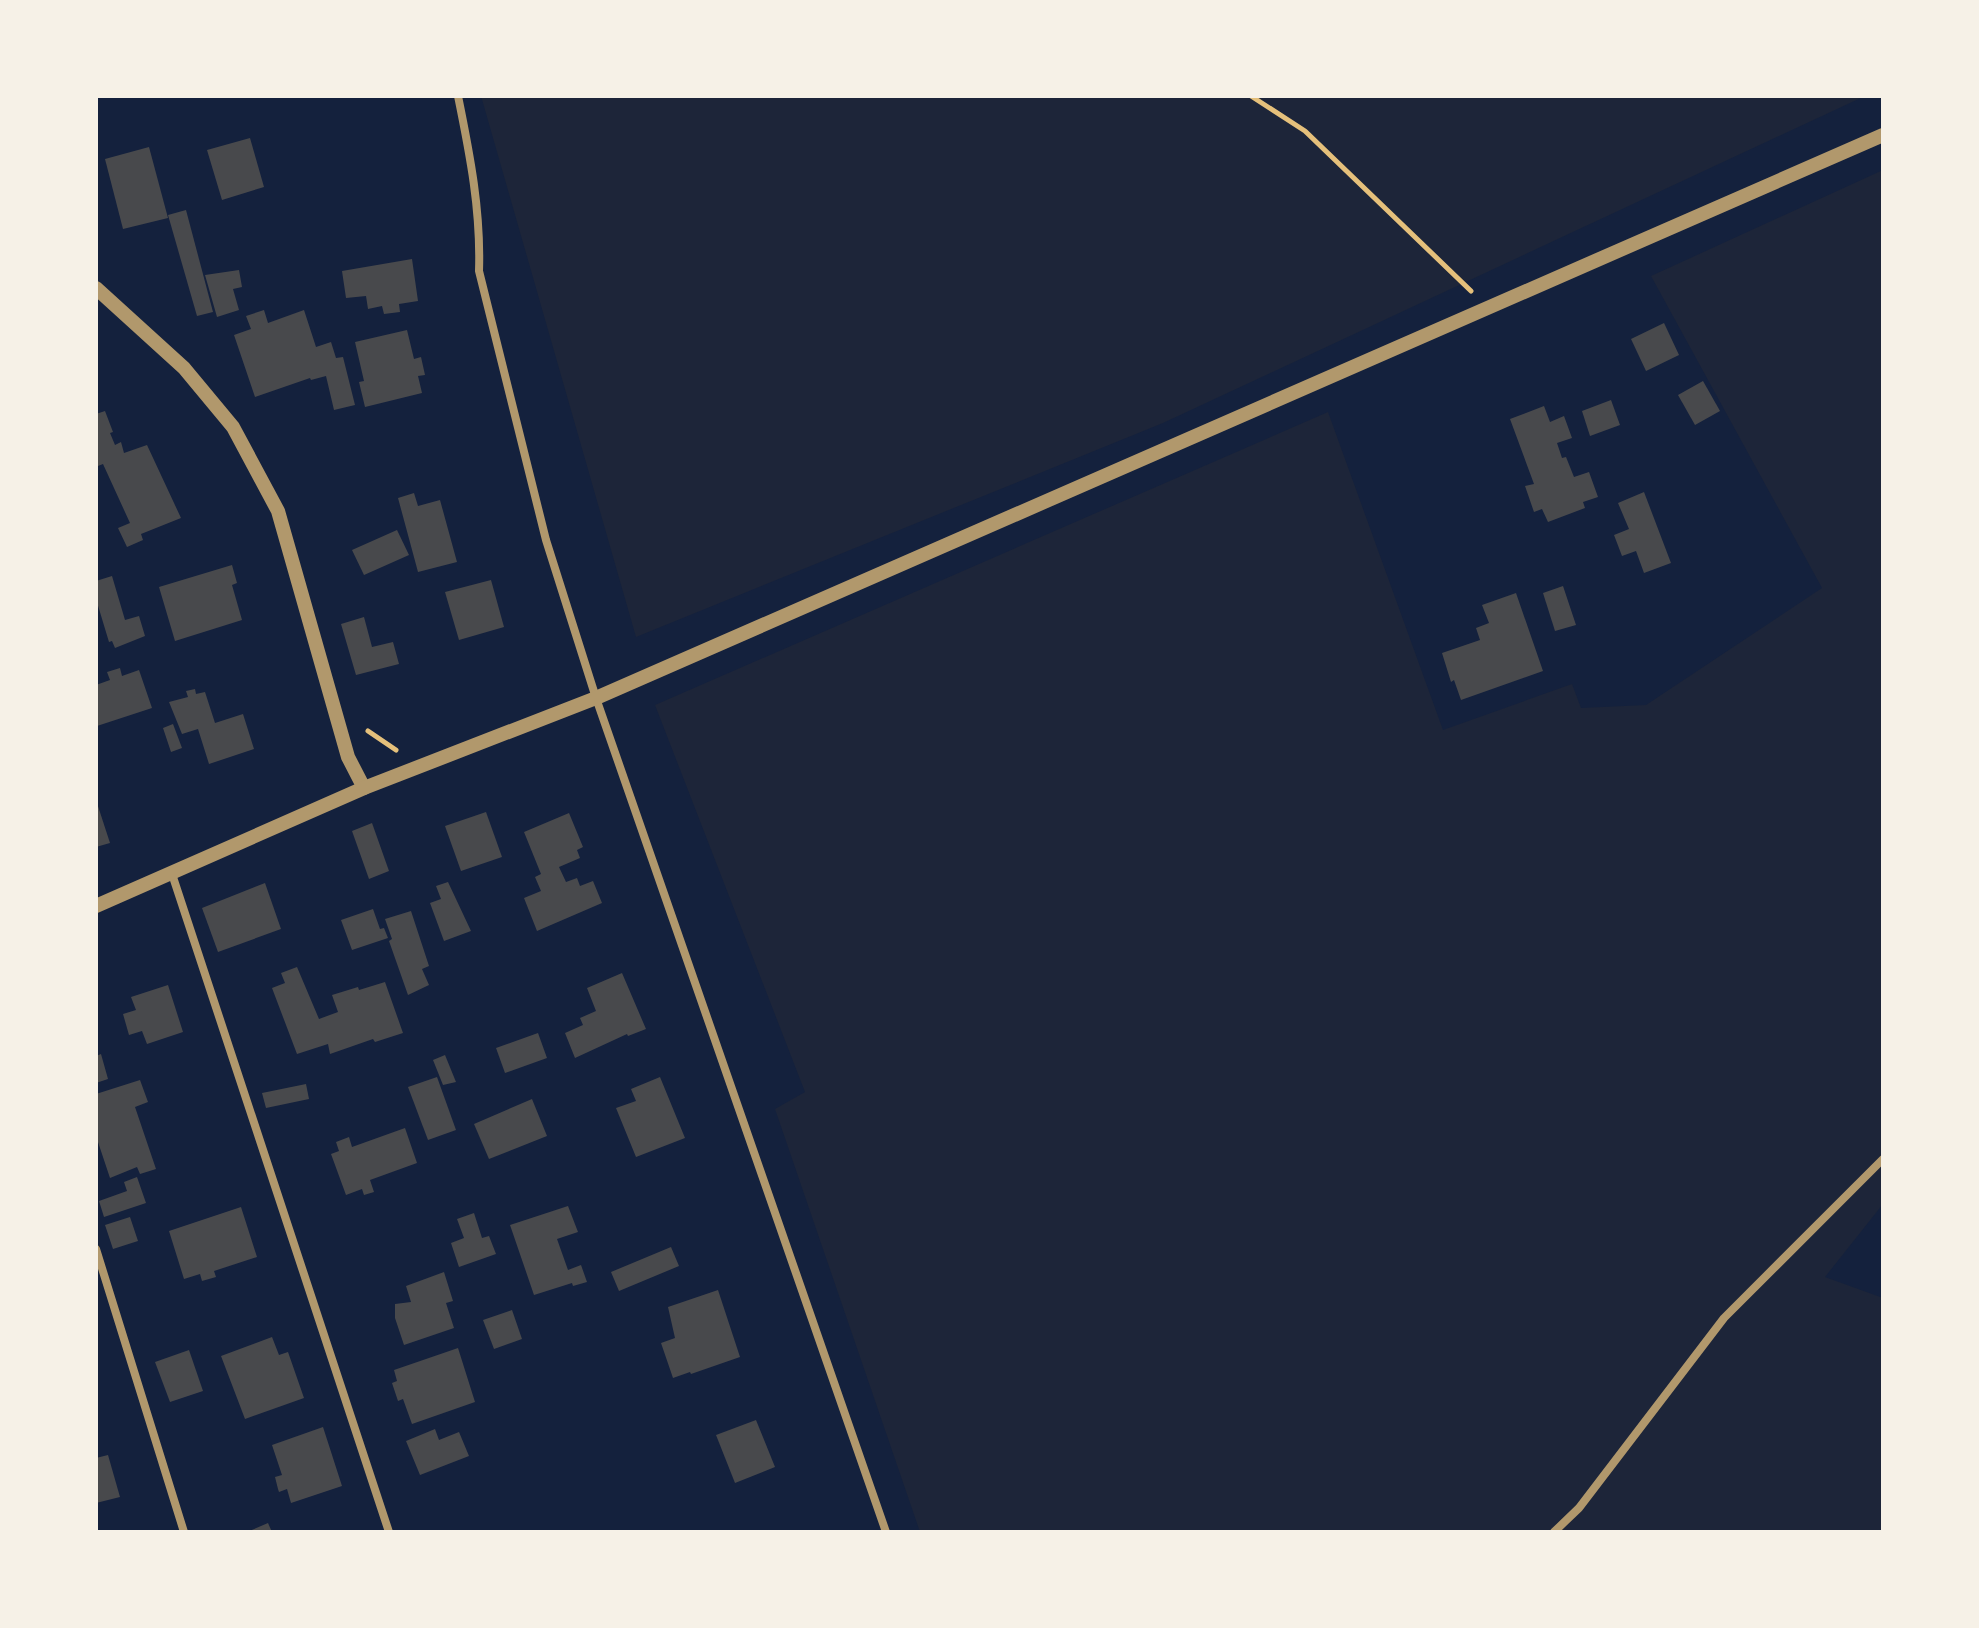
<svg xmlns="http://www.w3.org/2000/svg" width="1979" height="1628" font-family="Raleway,sans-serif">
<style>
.green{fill:#1d2539}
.building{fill:#48494c}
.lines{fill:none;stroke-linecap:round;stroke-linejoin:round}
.path{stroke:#e5c07b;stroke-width:5}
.minor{stroke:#b1986c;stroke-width:8}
.tertiary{stroke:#b1986c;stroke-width:14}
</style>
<rect width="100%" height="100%" fill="#14213d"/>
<g class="green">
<polygon points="481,96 1865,96 1163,423 636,637"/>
<polygon points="1883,170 1883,1204 1825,1277 1883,1298 1883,1532 920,1532 775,1109 805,1092 655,705 1328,412 1443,730 1572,684 1581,708 1646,705 1822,588 1651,276"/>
</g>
<g class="building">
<polygon points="250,138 264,187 222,200 207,150"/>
<polygon points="149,147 168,218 123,229 105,159"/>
<polygon points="186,210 213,312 197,316 168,215"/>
<polygon points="412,259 418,301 399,304 400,312 384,314 382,306 368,309 366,296 346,298 342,271"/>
<polygon points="239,270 242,287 233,289 239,310 217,317 205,275"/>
<polygon points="264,310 268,323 304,310 316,347 331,342 336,358 343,357 355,405 334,410 326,376 311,380 310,378 255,397 234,335 251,329 246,316"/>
<polygon points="1664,323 1679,355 1646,371 1631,339"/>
<polygon points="407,330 414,359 421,357 425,375 418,376 422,393 365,407 359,382 364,381 355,342"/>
<polygon points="1703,381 1720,411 1695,425 1678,395"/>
<polygon points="1611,400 1620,425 1590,436 1582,411"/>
<polygon points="1544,406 1550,422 1564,416 1572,438 1557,443 1562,458 1566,457 1574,477 1589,472 1598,497 1583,502 1585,508 1548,522 1542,509 1534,512 1525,486 1534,484 1510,419"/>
<polygon points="105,411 113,432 110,433 115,445 121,442 124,453 147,445 181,518 141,534 143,540 127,547 118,528 130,523 103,464 98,466 96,461 96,414"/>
<polygon points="1644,492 1671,563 1644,573 1636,551 1622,556 1614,535 1629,529 1618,503"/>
<polygon points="414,493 418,506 440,500 457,562 418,572 398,498"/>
<polygon points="397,530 409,555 364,575 352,550"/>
<polygon points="232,565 237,583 232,585 242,620 175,641 159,587"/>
<polygon points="112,576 125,620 139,616 145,636 115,648 112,641 109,642 96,599 96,581"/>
<polygon points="491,580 504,627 459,640 445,592"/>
<polygon points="1563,586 1576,625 1555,631 1543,593"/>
<polygon points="1516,593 1543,671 1461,700 1454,680 1451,682 1442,653 1480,640 1476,628 1489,623 1482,605"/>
<polygon points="364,617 372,647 393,642 399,664 356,675 341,624"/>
<polygon points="120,668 122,676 139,670 152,708 97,726 96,685 110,680 107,672"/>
<polygon points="195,689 196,694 205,692 215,723 243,714 254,749 209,764 198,729 182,734 169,702 188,697 186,691"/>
<polygon points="173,724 182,748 171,752 163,728"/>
<polygon points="96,800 110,843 96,847"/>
<polygon points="486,812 502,857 461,871 445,826"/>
<polygon points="569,813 583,847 577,850 580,858 559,867 566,882 577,878 580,886 593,881 602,903 537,931 524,898 541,891 535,877 541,874 524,832"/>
<polygon points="372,823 389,871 369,879 352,831"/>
<polygon points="448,882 471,931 444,941 430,903 441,899 436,886"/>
<polygon points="265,883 281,929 218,952 202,908"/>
<polygon points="373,909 380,929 384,928 388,938 352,950 341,920"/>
<polygon points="411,911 429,966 422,969 429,985 408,995 389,941 392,939 385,919"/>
<polygon points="297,967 319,1019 338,1012 332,995 358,987 359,990 385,982 403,1033 375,1042 373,1039 330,1054 328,1044 297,1054 272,988 285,983 281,973"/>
<polygon points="622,973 646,1029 628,1036 627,1034 575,1058 565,1033 583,1025 580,1018 596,1011 587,988"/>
<polygon points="168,985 183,1032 147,1044 142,1031 129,1035 123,1014 136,1010 131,997"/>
<polygon points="538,1033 547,1058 505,1073 496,1048"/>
<polygon points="101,1054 108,1079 96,1083 96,1056"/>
<polygon points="445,1055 456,1082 443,1085 433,1060"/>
<polygon points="437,1077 456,1130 428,1140 408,1087"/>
<polygon points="660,1077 685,1138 636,1157 616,1108 636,1101 631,1089"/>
<polygon points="140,1080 148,1102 135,1107 156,1169 140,1174 137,1167 110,1178 96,1136 96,1094"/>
<polygon points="306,1084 309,1099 266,1108 262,1093"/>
<polygon points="532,1099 547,1136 489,1159 474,1124"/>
<polygon points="405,1128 417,1163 370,1180 374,1192 364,1195 362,1189 346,1195 331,1154 339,1151 336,1142 349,1137 352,1147"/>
<polygon points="137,1177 146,1203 104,1217 99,1201 127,1191 124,1182"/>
<polygon points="568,1206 578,1232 557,1239 568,1270 581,1265 587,1282 573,1286 572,1283 534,1295 510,1225"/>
<polygon points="241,1207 257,1257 214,1271 216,1277 202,1281 200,1274 184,1279 169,1231"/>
<polygon points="474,1213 482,1238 489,1236 496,1254 459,1267 451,1243 464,1238 457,1219"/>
<polygon points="130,1217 138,1241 113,1249 105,1225"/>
<polygon points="671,1247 679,1266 619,1291 611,1272"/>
<polygon points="444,1272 453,1301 446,1303 454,1328 404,1345 395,1318 395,1304 411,1302 406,1286"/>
<polygon points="718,1290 740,1357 691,1374 690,1372 673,1378 661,1343 675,1338 668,1307"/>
<polygon points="512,1310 522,1339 494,1349 483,1320"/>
<polygon points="272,1337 279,1355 288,1352 304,1398 245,1419 221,1356"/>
<polygon points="458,1348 475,1402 412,1424 403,1399 398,1401 392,1383 397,1381 394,1370"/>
<polygon points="189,1350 203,1391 170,1402 155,1362"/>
<polygon points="756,1420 775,1467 735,1483 716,1435"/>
<polygon points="323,1427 342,1486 291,1503 287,1489 279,1492 278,1489 275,1477 282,1475 272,1445"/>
<polygon points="435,1429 439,1440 459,1432 469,1456 420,1475 406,1441"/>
<polygon points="108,1455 120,1497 96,1503 96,1458"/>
<polygon points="268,1523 272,1532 247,1532"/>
</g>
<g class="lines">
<g class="path">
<polyline points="1251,96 1305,131 1471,291"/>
<polyline points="368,731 396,750"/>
</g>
<g class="minor">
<path d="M458,96C470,155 481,211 479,271L546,540L596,698L886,1532"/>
<polyline points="172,874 389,1532"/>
<polyline points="96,1249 184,1532"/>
<polyline points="1554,1532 1579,1508 1724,1318 1883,1159"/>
</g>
<g class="tertiary">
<polyline points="96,288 184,368 233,427 278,511 348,757 364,788"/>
<polyline points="96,906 364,788 596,698 1883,135"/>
</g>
</g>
<rect width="1979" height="1628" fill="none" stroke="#f6f1e7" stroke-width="196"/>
</svg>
